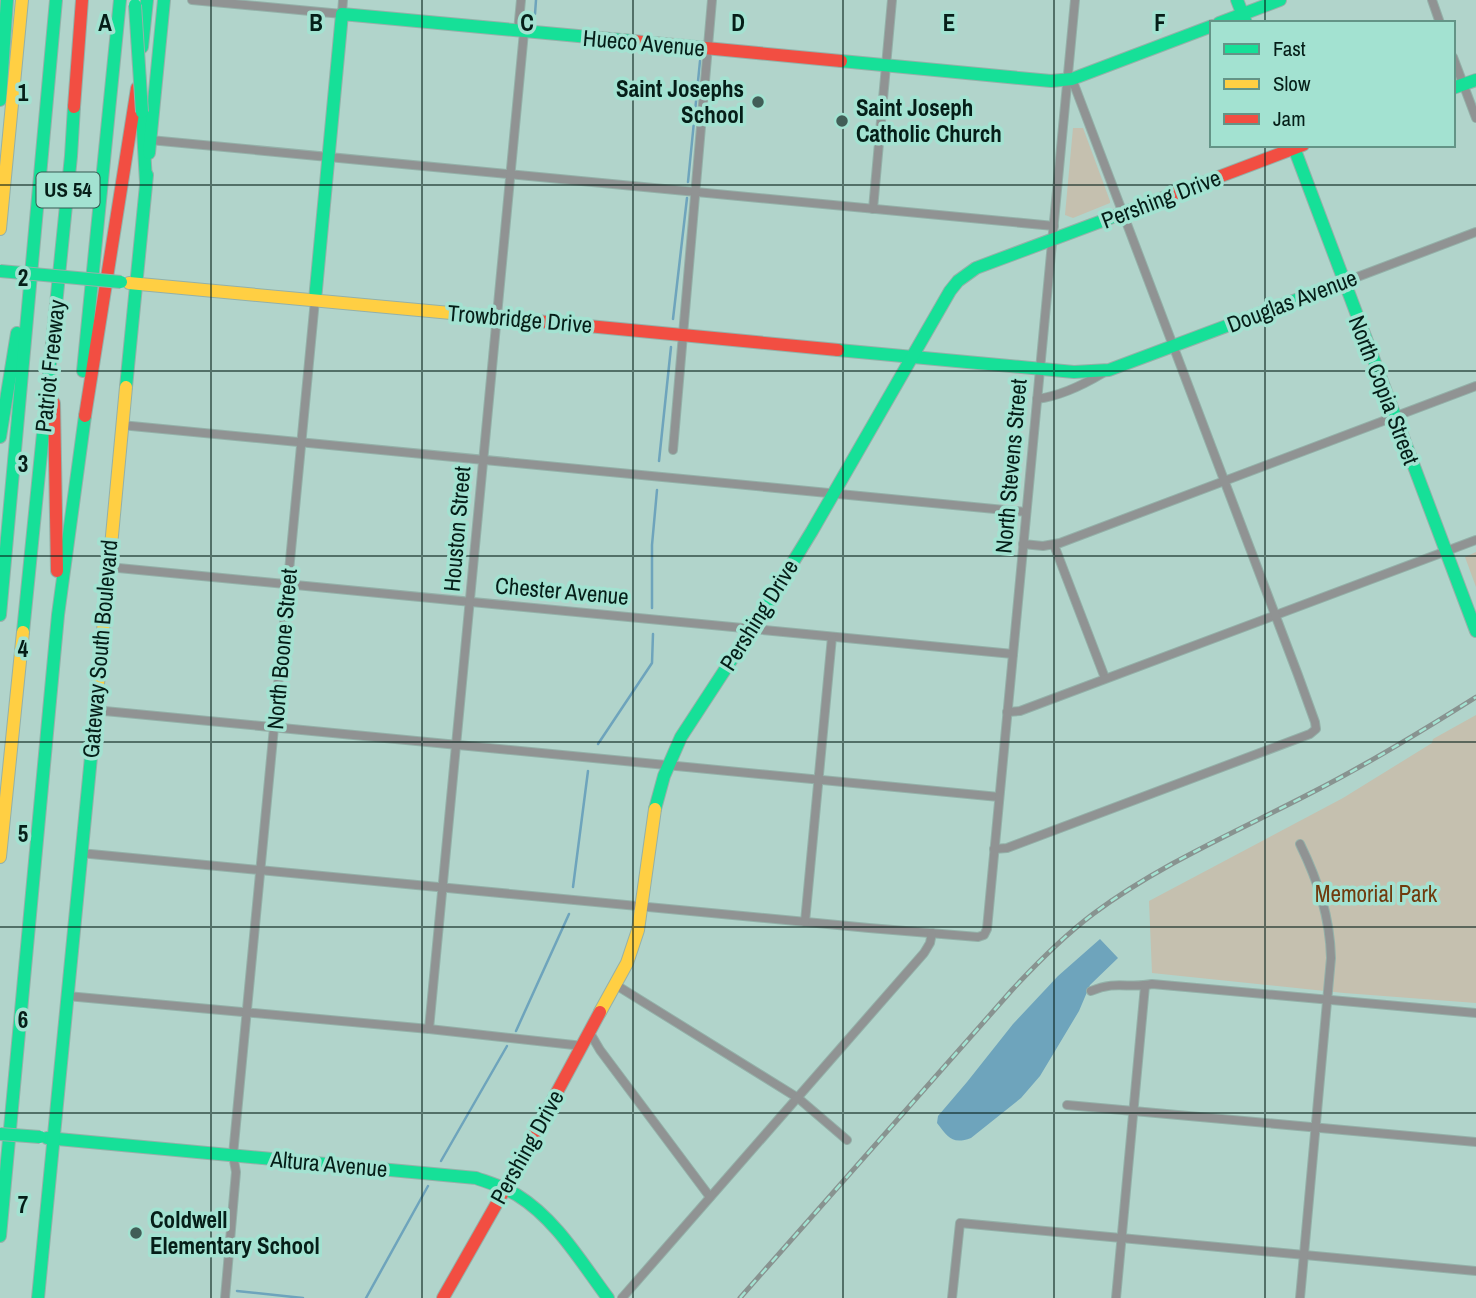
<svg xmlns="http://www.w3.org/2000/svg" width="1476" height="1298" font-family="'Archivo Narrow',sans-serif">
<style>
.green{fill:#c5c0af}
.water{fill:#6ea4bc}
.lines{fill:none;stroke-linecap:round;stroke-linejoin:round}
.stream{stroke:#6ea4bc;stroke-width:2.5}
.street-casing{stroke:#94b1a9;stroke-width:10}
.fast-casing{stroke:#94b1a9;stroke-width:14}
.slow-casing{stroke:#94b1a9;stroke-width:14}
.jam-casing{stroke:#94b1a9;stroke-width:14}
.street{stroke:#909393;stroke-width:8}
.fast{stroke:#16e098;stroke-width:12}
.slow{stroke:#ffcf43;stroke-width:12}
.jam{stroke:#f24e42;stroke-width:12}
.rail-casing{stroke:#889390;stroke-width:5}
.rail{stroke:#a3e2d1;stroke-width:2.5;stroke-dasharray:8;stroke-linecap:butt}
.fast-bridge-casing{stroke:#94b1a9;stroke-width:14;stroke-linecap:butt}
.fast-bridge{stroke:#16e098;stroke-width:12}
.grid{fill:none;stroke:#051e18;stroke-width:2;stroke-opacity:0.55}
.poi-dot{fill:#415e57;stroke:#a3e2d1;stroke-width:2.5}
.labels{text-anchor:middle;stroke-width:7;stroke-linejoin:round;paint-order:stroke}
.shield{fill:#a3e2d1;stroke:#345950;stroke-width:2}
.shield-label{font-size:21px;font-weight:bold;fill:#051e18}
.street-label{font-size:23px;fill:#051e18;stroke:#a3e2d1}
.poi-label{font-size:23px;font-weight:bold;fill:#051e18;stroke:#a3e2d1;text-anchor:start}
.park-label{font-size:23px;fill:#703b0e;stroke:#a3e2d1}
.grid-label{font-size:23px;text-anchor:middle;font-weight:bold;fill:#051e18;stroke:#a3e2d1;stroke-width:7;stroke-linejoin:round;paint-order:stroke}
</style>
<rect width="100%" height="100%" fill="#b1d4cb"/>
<g class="green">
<polygon points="1073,128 1083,128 1110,201 1110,203 1073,218 1065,215"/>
<polygon points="1476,552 1476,587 1465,557"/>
<polygon points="1476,715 1476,1003 1344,993 1152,973 1149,901 1343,798 1432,743 1433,739"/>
</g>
<path class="water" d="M1100,939L1118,958L1090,985L1079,1011L1040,1076L1021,1098L971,1138C952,1145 948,1137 937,1123L938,1116L967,1082L1013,1024L1058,976Z"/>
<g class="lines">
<g class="stream">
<polyline points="535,14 536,0"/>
<polyline points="688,182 700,61"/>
<polyline points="673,319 687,198"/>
<polyline points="659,461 671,347"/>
<polyline points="652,608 652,545 657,490"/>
<polyline points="598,744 652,663 653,634"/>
<polyline points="573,887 588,771"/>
<polyline points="516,1031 569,914"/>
<polyline points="441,1161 507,1046"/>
<polyline points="237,1291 303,1298"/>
<polyline points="366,1298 428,1186"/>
</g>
<g class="street-casing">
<g id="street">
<polyline points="192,0 342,14 343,0"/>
<polyline points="1432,0 1440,23"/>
<polyline points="518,31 521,0"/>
<polyline points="1453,57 1476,118"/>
<polyline points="150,140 1054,226"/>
<polyline points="873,209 892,0"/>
<polyline points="1344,282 1476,232"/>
<path d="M1037,399C1061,396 1083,385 1103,373"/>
<polyline points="121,425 1026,512"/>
<polyline points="673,450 712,0"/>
<polyline points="1023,544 1043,546 1060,543 1476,386"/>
<polyline points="1054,545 1105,678"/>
<polyline points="108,567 1013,654"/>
<polyline points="94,710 999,797"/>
<polyline points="1007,712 1020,711 1476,540"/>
<polyline points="994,849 1007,848 1310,734 1316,729 1315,722 1298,675 1072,79"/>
<polyline points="80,853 869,928 978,937 984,935 987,929 1075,0"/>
<polyline points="805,922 832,637"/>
<polyline points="616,985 798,1098 847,1140"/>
<path d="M1091,991C1117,980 1128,989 1152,984L1476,1013"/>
<polyline points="67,996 429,1029 583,1046"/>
<polyline points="429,1029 524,32"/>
<polyline points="590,1033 600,1050 710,1197"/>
<polyline points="1067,1105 1476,1142"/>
<polyline points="225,1298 236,1172 233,1155 315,300"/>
<polyline points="622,1298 924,953 930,943 932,933"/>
<polyline points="952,1298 960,1223 1476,1271"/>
<polyline points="1116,1298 1145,986"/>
<path d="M1300,1298L1331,958C1330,917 1318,881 1300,844"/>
</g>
</g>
<g class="fast-casing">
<g id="fast">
<polyline points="1237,0 1246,23"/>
<polyline points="1219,23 1280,0"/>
<polyline points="142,47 147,0"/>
<polyline points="841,61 1051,81 1072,79 1212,26"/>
<polyline points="1453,88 1476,80"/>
<polyline points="0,100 7,0"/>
<polyline points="142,112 146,182"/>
<polyline points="1293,145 1476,631"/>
<polyline points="149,153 164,0"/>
<polyline points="315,300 342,14 632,41"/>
<polyline points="838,350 1074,372 1109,370 1344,282"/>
<polyline points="83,371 120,0"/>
<polyline points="126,387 147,175"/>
<polyline points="0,437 17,333"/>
<polyline points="0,615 56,0"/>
<polyline points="23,632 71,156 74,107"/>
<polyline points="655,809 664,776 681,737 762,613 812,531 950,291 958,281 976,268 1118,215"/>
<path d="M47,1138L476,1178C490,1183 504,1187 517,1195C556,1219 581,1262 608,1298"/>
<polyline points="0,1236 58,615 85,416"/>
<polyline points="38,1298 95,716"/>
</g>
</g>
<g class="slow-casing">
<g id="slow">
<polyline points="0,229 22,0"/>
<polyline points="129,283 536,321"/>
<polyline points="95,716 126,387"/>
<polyline points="0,857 23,632"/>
<polyline points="600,1012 627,963 638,930 655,809"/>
</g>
</g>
<g class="jam-casing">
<g id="jam">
<polyline points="632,41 841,61"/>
<polyline points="74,107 82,0"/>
<polyline points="1118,215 1303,145"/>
<polyline points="536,321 838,350"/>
<polyline points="54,403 57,571"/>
<polyline points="85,416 137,88"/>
<polyline points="443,1298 505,1189 600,1012"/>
</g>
</g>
<use href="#street" class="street"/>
<use href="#fast" class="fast"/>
<use href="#slow" class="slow"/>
<use href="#jam" class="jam"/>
<g class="rail-casing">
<path id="rail" d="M740,1298L1012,990C1037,963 1064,936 1093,914C1160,864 1238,831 1311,793C1368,764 1422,731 1476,697"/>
</g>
<use href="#rail" class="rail"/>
<g class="fast-bridge-casing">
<g id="fast-bridge">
<polyline points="135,5 142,112"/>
<polyline points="0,271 121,282"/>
<polyline points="0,1134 40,1137"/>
</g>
</g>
<use href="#fast-bridge" class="fast-bridge"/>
</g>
<path class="grid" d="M211,0V1298M422,0V1298M633,0V1298M843,0V1298M1054,0V1298M1265,0V23M1265,145V1298M0,185H1476M0,371H1476M0,556H1476M0,742H1476M0,927H1476M0,1113H1476"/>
<g class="poi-dot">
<circle cx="758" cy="102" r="7"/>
<circle cx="842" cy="121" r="7"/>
<circle cx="136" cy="1233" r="7"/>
</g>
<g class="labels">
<rect class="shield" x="36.5" y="172.5" width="63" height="35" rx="5"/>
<g class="shield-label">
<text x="68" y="197">US 54</text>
</g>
<g class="street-label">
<text transform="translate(644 43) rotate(5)" y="8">Hueco Avenue</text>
<text transform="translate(1161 199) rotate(-21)" y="8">Pershing Drive</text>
<text transform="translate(1292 301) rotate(-21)" y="8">Douglas Avenue</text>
<text transform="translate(520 319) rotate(5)" y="8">Trowbridge Drive</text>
<text transform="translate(50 366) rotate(-84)" y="8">Patriot Freeway</text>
<text transform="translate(1384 390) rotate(69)" y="8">North Copia Street</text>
<text transform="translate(1011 466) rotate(-85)" y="8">North Stevens Street</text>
<text transform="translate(457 529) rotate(-85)" y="8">Houston Street</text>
<text transform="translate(562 591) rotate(5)" y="8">Chester Avenue</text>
<text transform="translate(759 615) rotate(-58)" y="8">Pershing Drive</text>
<text transform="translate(100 649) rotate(-85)" y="8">Gateway South Boulevard</text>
<text transform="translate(282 649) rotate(-85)" y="8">North Boone Street</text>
<text transform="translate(527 1147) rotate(-61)" y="8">Pershing Drive</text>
<text transform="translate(329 1164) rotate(5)" y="8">Altura Avenue</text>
</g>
<g class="poi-label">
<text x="744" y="97" text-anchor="end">Saint Josephs<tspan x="744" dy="26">School</tspan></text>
<text x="856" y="116">Saint Joseph<tspan x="856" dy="26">Catholic Church</tspan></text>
<text x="150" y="1228">Coldwell<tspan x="150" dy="26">Elementary School</tspan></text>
</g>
<g class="park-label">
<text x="1376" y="902">Memorial Park</text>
</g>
</g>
<g class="grid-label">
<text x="105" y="31">A</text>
<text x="316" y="31">B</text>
<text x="527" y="31">C</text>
<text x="738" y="31">D</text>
<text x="949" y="31">E</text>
<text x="1160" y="31">F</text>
<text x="23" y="101">1</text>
<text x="23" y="286">2</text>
<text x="23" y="472">3</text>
<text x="23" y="657">4</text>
<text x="23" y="842">5</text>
<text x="23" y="1028">6</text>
<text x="23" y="1213">7</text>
</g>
<rect x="1210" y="21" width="245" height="126" fill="#a3e2d1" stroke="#649487" stroke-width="2"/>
<rect x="1224" y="44" width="35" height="10" fill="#16e098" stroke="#649487" stroke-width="2"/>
<text x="1273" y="56" font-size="21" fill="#051e18">Fast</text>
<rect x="1224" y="79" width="35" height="10" fill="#ffcf43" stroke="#649487" stroke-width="2"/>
<text x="1273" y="91" font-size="21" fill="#051e18">Slow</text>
<rect x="1224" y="114" width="35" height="10" fill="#f24e42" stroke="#649487" stroke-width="2"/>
<text x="1273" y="126" font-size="21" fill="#051e18">Jam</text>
</svg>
